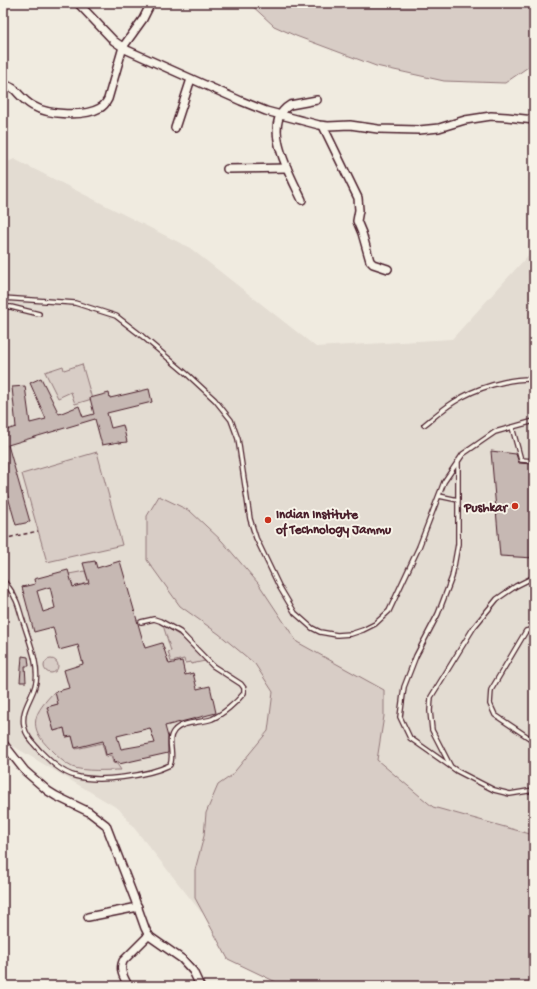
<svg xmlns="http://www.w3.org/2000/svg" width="537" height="989" font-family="'Gochi Hand',sans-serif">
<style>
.built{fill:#e3dcd2}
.green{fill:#d8cdc6;stroke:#917678}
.building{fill:#c6b8b3;stroke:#4a1f2b;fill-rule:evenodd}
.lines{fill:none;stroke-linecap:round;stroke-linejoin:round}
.lane-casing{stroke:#4a1f2b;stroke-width:6}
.street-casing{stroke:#4a1f2b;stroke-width:10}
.path{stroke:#4a1f2b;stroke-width:1.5;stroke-dasharray:4 3;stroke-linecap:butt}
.lane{stroke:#f7f3e8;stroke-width:3.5}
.street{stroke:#f7f3e8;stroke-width:7}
.poi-dot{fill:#c8321e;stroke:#f7f3e8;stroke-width:1.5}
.labels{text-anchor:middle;stroke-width:4;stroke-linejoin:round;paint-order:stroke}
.poi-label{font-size:13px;font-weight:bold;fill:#4a1f2b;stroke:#f7f3e8;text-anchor:end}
</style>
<rect width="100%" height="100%" fill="#f0ebe0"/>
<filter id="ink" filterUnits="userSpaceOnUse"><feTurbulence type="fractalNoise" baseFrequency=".025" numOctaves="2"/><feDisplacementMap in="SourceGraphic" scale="8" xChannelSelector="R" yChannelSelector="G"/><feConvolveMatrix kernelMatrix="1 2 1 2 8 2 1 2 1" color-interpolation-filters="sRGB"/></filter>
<g filter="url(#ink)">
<polygon class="built" points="14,159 190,248 316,347 452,339 534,249 534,986 333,968 201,912 119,809 8,743 7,704 3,692 3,164"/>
<g class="green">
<polygon points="249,3 534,3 534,63 505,83 444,81 376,66 296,36 274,26"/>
<polygon points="82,364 92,399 75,404 71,392 58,398 45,372 63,366 64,370"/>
<polygon points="97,452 122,545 47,562 22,474"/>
<polygon points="159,496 190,511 222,541 258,583 297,642 384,690 384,716 377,760 433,807 530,834 534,830 534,986 280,986 276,982 228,959 195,898 195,870 204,836 206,813 218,785 231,776 268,731 273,692 255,664 219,634 180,606 147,560 147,516"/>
<polygon points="85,571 89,583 73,587 69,574"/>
<polygon points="163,625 188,641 205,661 191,664 191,662 185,663 184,659 171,662 168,652 171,651"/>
<circle cx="51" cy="666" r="7"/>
<path d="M55,691L59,704L48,707L54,731L64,728L66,737L72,736L76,749L102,743L106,757L111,755L113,763L117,764L121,770C108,770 84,772 72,767C64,763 57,756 51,750C26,726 34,713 55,691Z"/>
</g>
<g class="building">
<polygon points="41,378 59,414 79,406 83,417 94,414 90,398 109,393 110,398 149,389 152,402 107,413 111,428 123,425 127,442 119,443 119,442 102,445 95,419 8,445 30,522 16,525 3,479 3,431 16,427 12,387 25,386 30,423 46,419 30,383"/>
<polygon points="491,451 516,454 519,463 534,464 534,558 500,556"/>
<path d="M95,561L97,568L120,561L145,648L162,643L169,664L182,661L185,675L193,673L197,689L210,686L216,713L165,726L168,737V753L119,764V762L114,763L112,753L106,755L103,741L75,748L72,736L66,737L64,728L54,731L47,707L58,704L55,692L69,688L64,670L83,664L78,645L59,650L53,627L34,632L22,587L35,584L34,579L68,570L73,587L89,583L83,563ZM50,587L55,608L43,612L37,591ZM150,728L155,743L121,749L117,736Z"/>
<polygon points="22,656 28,657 29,666 25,666 26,682 20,682"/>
</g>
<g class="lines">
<g class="lane-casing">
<g id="lane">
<polyline points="3,298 75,303 116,316 142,336 188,375 215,400 231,420 238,439 250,519 256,538 279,586 295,613 312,628 320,632 337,635 351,634 363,630 375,624 389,611 419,547 444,482 463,454 495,432 534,421"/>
<polyline points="3,307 11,307 39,314"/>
<path d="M424,425C434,417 443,409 454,402C475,388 509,378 534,379"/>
<polyline points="512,427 521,460 534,461"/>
<polyline points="458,463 458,544 452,577 438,614 416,656 404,687 400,717 410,738 457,771 494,790 510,794 534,790"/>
<polyline points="439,496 458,500"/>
<path d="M3,580C8,586 12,591 15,598C19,605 20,613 23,621C28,638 41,668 35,686C31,700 21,710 24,726C26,736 33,743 40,751C50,761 61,772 75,776C98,783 148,776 170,765C175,755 166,740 174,731C182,721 201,723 212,719C223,714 236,703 244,693V688L241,684L213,666L180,632L160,621L154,619L141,622"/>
<polyline points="534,629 526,631 491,690 490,704 495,715 534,741"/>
<polyline points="450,765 432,730 430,711 431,697 474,627 497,599 516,586 530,579 534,579"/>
</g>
</g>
<g class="street-casing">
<g id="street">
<polyline points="78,3 114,41 127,50 241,101 266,111 319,125 328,126 350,125 378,129 419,130 439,128 465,120 491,116 507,117 534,120"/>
<path d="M3,84C7,85 11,87 14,89C20,95 25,102 33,106C48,115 84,117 100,108C104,106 106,103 108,99L123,47L143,19L151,3"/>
<polyline points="323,126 358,198 359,210 357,221 362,233 370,261 373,264 388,269"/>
<polyline points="175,128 191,79"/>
<polyline points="227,169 287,168"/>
<path d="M302,200C292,178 259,123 290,105L317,100"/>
<polyline points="3,743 25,771 48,791 56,796 89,812 106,825 135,900 145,928 149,936 182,959 193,971 200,986"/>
<polyline points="88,917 138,907"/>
<path d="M128,986C124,977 119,971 123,961L149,935"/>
</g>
</g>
<polyline class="path" points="3,539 38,531"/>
<use href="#lane" class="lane"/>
<use href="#street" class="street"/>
</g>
</g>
<g class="poi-dot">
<circle cx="515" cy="506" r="4"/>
<circle cx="268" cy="520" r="4"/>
</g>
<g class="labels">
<g class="poi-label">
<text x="507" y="511">Pushkar</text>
<text x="276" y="518" text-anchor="start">Indian Institute<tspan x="276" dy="15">of Technology Jammu</tspan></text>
</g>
</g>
<rect width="537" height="989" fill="none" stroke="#f7f3e8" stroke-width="16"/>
<rect x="8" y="8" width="521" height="973" fill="none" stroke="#4a1f2b" stroke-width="1.5" filter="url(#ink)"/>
</svg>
